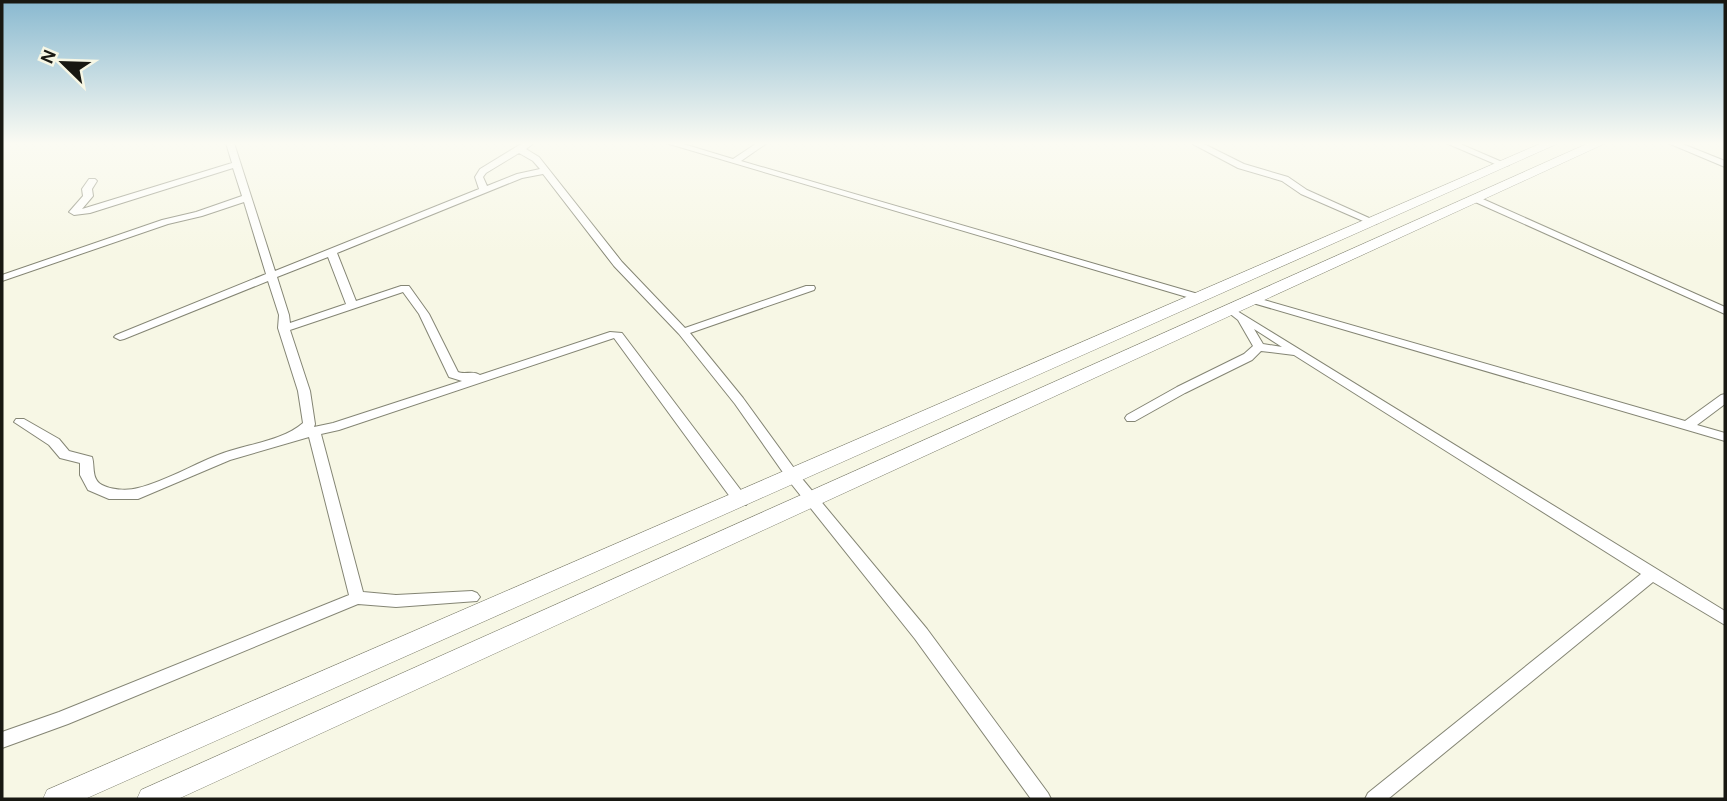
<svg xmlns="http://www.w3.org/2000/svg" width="1727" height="801" font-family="Karla,sans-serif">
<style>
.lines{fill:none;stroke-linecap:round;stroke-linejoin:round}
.minor-casing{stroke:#848574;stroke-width:2}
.highway-casing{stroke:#848574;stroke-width:1}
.minor{fill:#fff;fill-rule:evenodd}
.highway{fill:#fff;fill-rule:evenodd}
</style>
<rect width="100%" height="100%" fill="#f7f7e5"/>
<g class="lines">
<g class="minor-casing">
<g id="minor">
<path d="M226,143H234L275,271L479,189L475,177L480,169L516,147L523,143H534L526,149L539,157L622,262L685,328L806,286H814L815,288L814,290L690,333L743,398L799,475L927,629L1048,793L1051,799H1031L915,639L789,481L735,404L679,334L614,266L543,174L522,178L337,253L356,301L401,286H409L429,314L458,372C465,375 473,370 480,375L610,332L622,333L746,497L748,501L746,505H736L614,338L339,430L321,434L363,592L396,595L472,591L477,593L480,597L477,601L396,607L358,604L68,724L2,748V732L59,712L349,595L309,437L230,460L138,499H109L88,490L80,475V463L60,458L49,445L14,422L16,419H24L59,439L69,451L92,457C95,466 91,479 102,485C111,490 128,491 138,488C166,481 192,465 218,455C245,444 281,442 303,423L298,391L278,328L279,315L268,281L124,339L120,340L114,337L116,335L266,274L244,202L202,216L168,224L2,281V275L162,220L196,212L242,196L233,168L90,213L74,215L69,212L83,196L82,189L89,179H95L97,181L92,189L93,196L82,209L232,163ZM519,153L533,161L540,169L517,174L487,186L483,177L486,173ZM328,257L346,304L290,323L289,315L277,277ZM403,292L419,314L449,377L462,381L333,423L314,427L315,424L310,391L290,330Z"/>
<polygon points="666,143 680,143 733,159 757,143 767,143 741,161 1205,296 1206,298 1205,300 1197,300"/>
<polygon points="1191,143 1202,143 1244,164 1288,177 1307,190 1378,222 1376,224 1370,224 1301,194 1282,181 1238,168"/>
<polygon points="1446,143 1458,143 1509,165 1502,167"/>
<polygon points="1668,143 1680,143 1725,161 1725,167"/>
<polygon points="1476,196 1725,307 1725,314 1473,201 1471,199"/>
<polygon points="1250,296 1685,421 1721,395 1725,394 1725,404 1697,425 1725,433 1725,441 1246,301 1245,299"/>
<path d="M1229,306L1725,611V625L1653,582L1388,799H1365L1368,793L1641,574L1294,355L1261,351L1252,360L1185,393L1135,421H1127L1125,418L1127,415L1177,387L1244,354L1253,346L1238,320L1224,309ZM1254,329L1282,347L1263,344Z"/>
</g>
</g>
<g class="highway-casing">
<g id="highway">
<polygon points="1542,143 1559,143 85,799 43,799 47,790"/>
<polygon points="1589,143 1606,143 178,799 137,799 141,790"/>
</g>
</g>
<use href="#minor" class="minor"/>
<use href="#highway" class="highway"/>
</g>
<linearGradient id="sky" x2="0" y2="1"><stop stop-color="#89b9d0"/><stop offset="0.56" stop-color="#fbfbf3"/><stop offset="1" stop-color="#fbfbf3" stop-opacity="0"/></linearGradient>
<rect width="1727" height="256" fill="url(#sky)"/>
<rect width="1727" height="801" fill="none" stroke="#181812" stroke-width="7"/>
<g transform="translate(63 63) rotate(293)" stroke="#f7f7e5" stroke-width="5" paint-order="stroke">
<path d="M0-5L12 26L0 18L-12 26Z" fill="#181812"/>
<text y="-10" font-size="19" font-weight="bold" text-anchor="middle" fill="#181812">N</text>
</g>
</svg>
